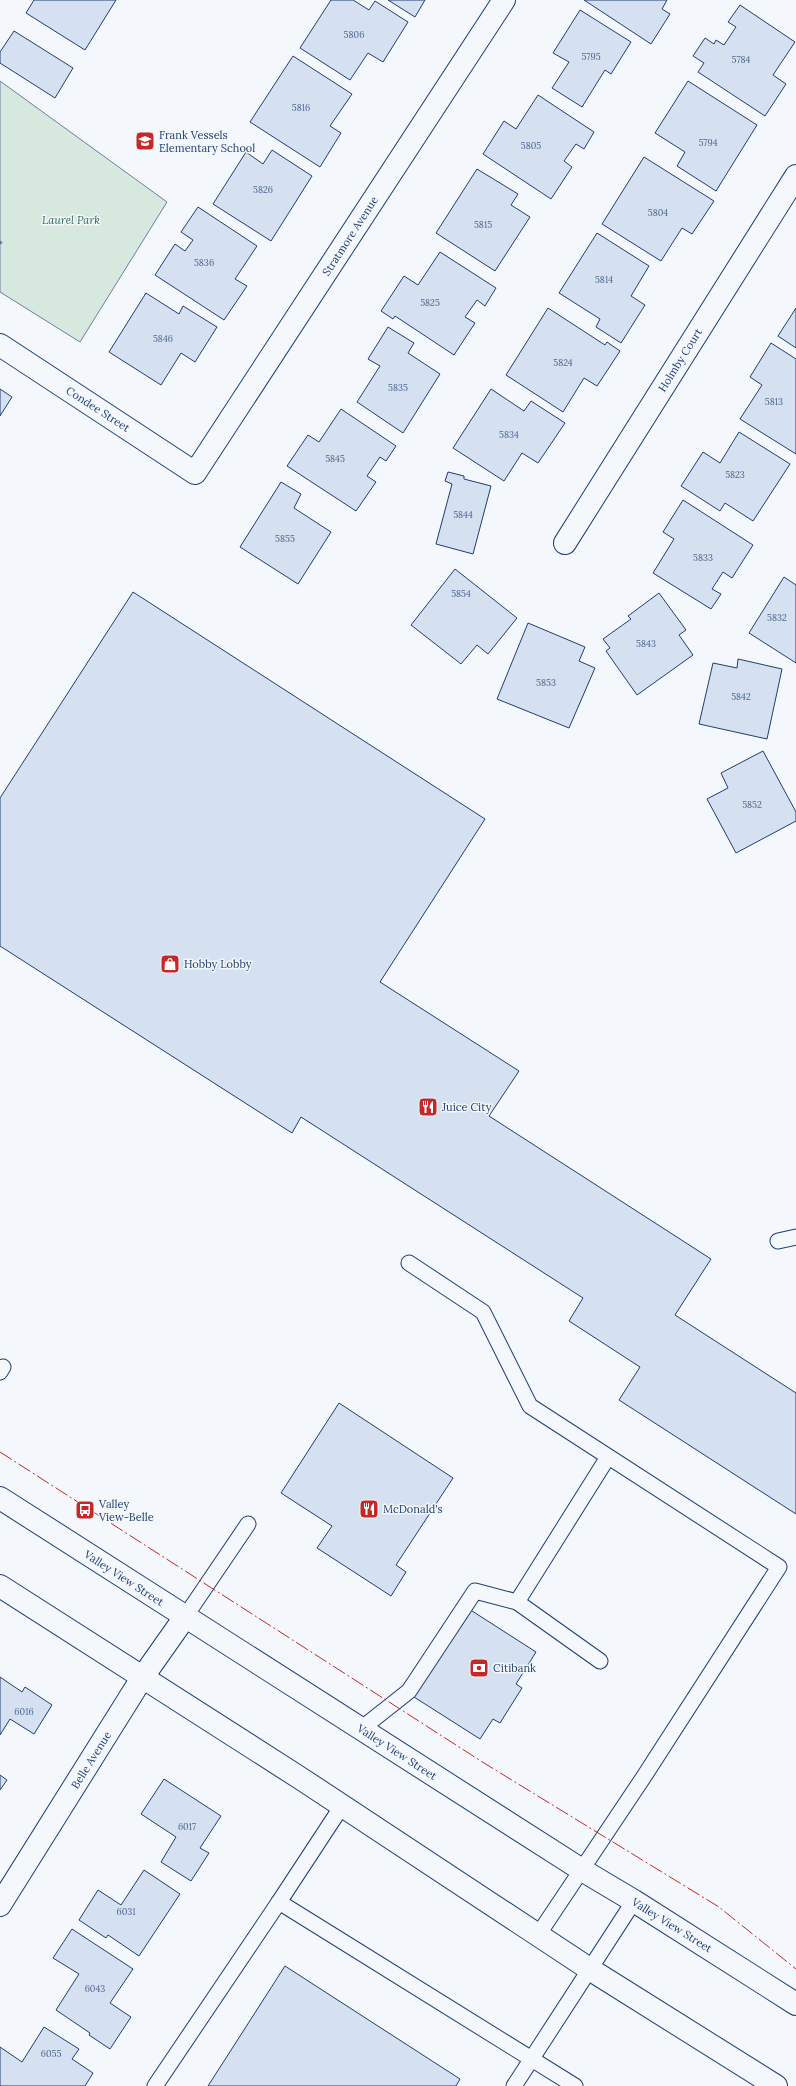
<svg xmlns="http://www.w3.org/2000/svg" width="796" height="2086" font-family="Lora,serif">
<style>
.green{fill:#d7e8df;stroke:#687fa3}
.building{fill:#d5e0f0;stroke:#1d3f73}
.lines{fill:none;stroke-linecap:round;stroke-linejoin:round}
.service-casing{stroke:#1d3f73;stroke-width:17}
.minor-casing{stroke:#1d3f73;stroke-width:24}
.primary-casing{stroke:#1d3f73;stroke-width:24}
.path{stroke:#5e769c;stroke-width:2.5;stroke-dasharray:3 2;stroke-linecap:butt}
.service{stroke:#f4f7fb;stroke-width:15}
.minor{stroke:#f4f7fb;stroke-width:22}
.primary{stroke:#f4f7fb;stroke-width:22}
.power{stroke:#c62828;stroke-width:1;stroke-dasharray:14 3 2 3;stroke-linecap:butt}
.labels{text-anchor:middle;stroke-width:3;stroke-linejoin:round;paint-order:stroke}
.number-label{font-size:9px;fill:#4b6792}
.poi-label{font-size:11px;fill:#1d3f73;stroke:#f4f7fb;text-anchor:start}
.park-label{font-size:11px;font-style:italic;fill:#2c6c60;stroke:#f4f7fb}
.street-label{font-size:11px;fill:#1d3f73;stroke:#f4f7fb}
</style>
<rect width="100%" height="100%" fill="#f4f7fb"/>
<polygon class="green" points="0,81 167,202 80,342 0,292"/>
<g class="building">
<polygon points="34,0 116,0 85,50 26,13"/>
<polygon points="331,0 353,0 369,10 375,1 408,22 383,62 368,53 350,80 300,48"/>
<polygon points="388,0 425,0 415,17"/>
<polygon points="584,0 667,0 662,9 670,14 651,44"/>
<polygon points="740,5 795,42 773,75 786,84 765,116 698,72 704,63 693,56 705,38 714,44 716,40 724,45 736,27 728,22"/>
<polygon points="580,10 631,42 611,74 605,70 582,107 552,88 569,62 553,53"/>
<polygon points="14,31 73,68 55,98 0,63 0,52"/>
<polygon points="293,56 352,94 330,126 341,133 320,167 250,122"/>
<polygon points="688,81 757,125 716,191 677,166 685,152 655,133"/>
<polygon points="538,95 594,132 584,149 576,144 564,161 572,167 551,199 483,154 504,121 516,129"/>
<polygon points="272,150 312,176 271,241 213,204 246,152 263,164"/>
<polygon points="644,157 714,201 692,234 682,228 661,261 602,224"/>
<polygon points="477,169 518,194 511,205 530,217 495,271 436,233"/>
<polygon points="198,207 257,246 235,279 247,286 224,320 155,275 175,244 185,251 193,240 181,232"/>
<polygon points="597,233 649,266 631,296 645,305 621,343 596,327 600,319 559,293"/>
<polygon points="440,252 496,288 485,306 477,300 465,317 475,323 454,355 395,316 393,319 381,311 404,276 418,285"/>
<polygon points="146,293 179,314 183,306 217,327 195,362 181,353 161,385 109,352"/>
<polygon points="548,308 605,345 607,342 620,351 597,386 584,378 563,412 506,375"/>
<polygon points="796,308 796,348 778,336"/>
<polygon points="388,327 414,343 408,353 440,374 403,433 357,402 380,366 368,359"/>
<polygon points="771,343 796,359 796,454 740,419 762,385 750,377"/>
<polygon points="0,389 12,397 0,416"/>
<polygon points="491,389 524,411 531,401 565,423 538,463 522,453 504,481 453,448"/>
<polygon points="341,409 396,446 386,461 380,457 367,476 376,482 356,511 287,466 308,435 319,442"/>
<polygon points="739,432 790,464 753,521 725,503 720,511 681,486 703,452 720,463"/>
<polygon points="448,472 464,476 464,479 491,486 473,554 436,544 452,484 445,481"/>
<polygon points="281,482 301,494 294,508 331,532 298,584 240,547"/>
<polygon points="683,500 753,545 732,578 723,572 712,589 721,594 711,609 653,573 674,539 663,532"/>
<polygon points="455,569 517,618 488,654 477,645 461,664 411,625"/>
<polygon points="784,577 796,585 796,663 749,633"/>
<polygon points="133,592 485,819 380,982 519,1071 489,1116 711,1259 675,1315 796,1393 796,1514 619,1400 640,1367 569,1321 583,1298 301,1117 292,1133 0,946 0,798"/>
<polygon points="659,593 686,630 679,635 693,655 637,695 606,651 610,648 603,639 631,619 628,616"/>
<polygon points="528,623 585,647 579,661 595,668 569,728 497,699"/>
<polygon points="738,659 782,669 767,739 699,724 713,663 737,668"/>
<polygon points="763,751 796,812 796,821 736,853 707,799 728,788 721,773"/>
<polygon points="339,1403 453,1478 396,1565 406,1572 391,1596 317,1548 332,1526 281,1493"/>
<polygon points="469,1609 536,1652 516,1684 522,1688 500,1723 493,1719 480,1739 414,1697"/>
<polygon points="0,1677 22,1692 25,1687 52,1705 34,1734 10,1719 0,1735"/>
<polygon points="0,1775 7,1780 0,1790"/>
<polygon points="164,1779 221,1816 200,1848 209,1853 191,1881 161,1862 176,1837 141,1814"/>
<polygon points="144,1870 180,1894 139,1956 108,1935 106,1938 79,1920 98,1890 121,1905"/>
<polygon points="72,1929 133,1969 110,2003 131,2017 110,2049 89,2035 90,2033 56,2010 79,1974 53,1958"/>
<polygon points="285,1966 460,2079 456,2086 208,2086"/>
<polygon points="44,2027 79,2049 72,2059 93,2073 85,2086 0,2086 0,2047 22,2062"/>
</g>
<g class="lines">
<g class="service-casing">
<g id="service">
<polyline points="778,1241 796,1237"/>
<polyline points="409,1263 483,1312 530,1406 779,1567 643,1778 538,1935"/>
<polyline points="0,1372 3,1367"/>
<polyline points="185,1617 248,1524"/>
<polyline points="600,1661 517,1602 608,1457"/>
<polyline points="361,1729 409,1691 475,1591 517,1602"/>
<polyline points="342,1806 279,1902 575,2086"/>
<polyline points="155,2086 279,1902"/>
<polyline points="514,2086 634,1901"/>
</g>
</g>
<g class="minor-casing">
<g id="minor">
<polyline points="0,345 195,473 504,0"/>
<polyline points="565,543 796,176"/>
<polyline points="0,1905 142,1678 185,1617"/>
</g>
</g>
<g class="primary-casing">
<g id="primary">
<polyline points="0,1498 582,1870 634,1901 796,2004"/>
<polyline points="0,1586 300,1778 591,1970 776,2086"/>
</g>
</g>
<polyline class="path" points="0,244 2,240"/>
<use href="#service" class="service"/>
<use href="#minor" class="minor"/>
<use href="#primary" class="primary"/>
<polyline class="power" points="0,1452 484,1763 719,1907 796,1969"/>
</g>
<defs>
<g id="school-square" transform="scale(1)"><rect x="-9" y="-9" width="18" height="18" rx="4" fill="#c62828" stroke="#f4f7fb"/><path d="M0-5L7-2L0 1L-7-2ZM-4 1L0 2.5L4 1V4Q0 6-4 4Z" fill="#fff"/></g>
<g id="shop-square" transform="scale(1)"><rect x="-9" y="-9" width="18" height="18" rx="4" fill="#c62828" stroke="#f4f7fb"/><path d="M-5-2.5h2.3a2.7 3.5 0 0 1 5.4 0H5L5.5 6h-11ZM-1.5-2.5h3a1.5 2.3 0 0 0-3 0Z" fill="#fff"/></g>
<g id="restaurant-square" transform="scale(1)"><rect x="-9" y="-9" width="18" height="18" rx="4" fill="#c62828" stroke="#f4f7fb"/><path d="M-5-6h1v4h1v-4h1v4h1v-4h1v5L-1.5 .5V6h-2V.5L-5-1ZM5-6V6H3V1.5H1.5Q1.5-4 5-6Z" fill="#fff"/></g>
<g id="bus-square" transform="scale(1)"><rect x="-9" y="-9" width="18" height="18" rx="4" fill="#c62828" stroke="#f4f7fb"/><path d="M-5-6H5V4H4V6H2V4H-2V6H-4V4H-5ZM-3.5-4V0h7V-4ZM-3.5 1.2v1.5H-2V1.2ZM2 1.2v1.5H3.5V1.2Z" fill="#fff"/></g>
<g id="bank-square" transform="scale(1)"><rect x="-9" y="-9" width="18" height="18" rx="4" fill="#c62828" stroke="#f4f7fb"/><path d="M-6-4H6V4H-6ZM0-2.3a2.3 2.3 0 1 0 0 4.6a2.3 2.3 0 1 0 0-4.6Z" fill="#fff"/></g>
</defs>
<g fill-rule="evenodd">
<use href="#school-square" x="145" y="141"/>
<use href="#shop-square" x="170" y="964"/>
<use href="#restaurant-square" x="428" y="1107"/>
<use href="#restaurant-square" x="369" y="1509"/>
<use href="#bus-square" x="85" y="1510"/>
<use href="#bank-square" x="479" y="1668"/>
</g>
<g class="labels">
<g class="number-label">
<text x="354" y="38">5806</text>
<text x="591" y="60">5795</text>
<text x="741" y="63">5784</text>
<text x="301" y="111">5816</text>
<text x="708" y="146">5794</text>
<text x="531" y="149">5805</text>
<text x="263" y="193">5826</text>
<text x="658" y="216">5804</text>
<text x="483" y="228">5815</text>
<text x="204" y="266">5836</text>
<text x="604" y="283">5814</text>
<text x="430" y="306">5825</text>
<text x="163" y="342">5846</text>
<text x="563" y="366">5824</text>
<text x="398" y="391">5835</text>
<text x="774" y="405">5813</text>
<text x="509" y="438">5834</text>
<text x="335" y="462">5845</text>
<text x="735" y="478">5823</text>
<text x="463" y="518">5844</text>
<text x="285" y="542">5855</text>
<text x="703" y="561">5833</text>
<text x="461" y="597">5854</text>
<text x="777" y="621">5832</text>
<text x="646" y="647">5843</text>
<text x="546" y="686">5853</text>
<text x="741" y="700">5842</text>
<text x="752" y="808">5852</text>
<text x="24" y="1715">6016</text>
<text x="187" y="1830">6017</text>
<text x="126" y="1915">6031</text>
<text x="95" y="1992">6043</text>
<text x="51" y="2057">6055</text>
</g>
<g class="poi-label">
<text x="159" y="139">Frank Vessels<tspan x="159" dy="13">Elementary School</tspan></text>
<text x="184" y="968">Hobby Lobby</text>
<text x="442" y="1111">Juice City</text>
<text x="99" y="1508">Valley<tspan x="99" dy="13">View-Belle</tspan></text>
<text x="383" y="1513">McDonald's</text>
<text x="493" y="1672">Citibank</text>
</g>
<g class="park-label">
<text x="71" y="224">Laurel Park</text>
</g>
<g class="street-label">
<text transform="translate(350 236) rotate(-57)" y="4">Stratmore Avenue</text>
<text transform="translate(680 360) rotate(-58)" y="4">Holmby Court</text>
<text transform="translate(98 409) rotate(33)" y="4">Condee Street</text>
<text transform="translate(124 1578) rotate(33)" y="4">Valley View Street</text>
<text transform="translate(397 1752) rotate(33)" y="4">Valley View Street</text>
<text transform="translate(91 1760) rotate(-58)" y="4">Belle Avenue</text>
<text transform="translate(672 1925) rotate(32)" y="4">Valley View Street</text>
</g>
</g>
</svg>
